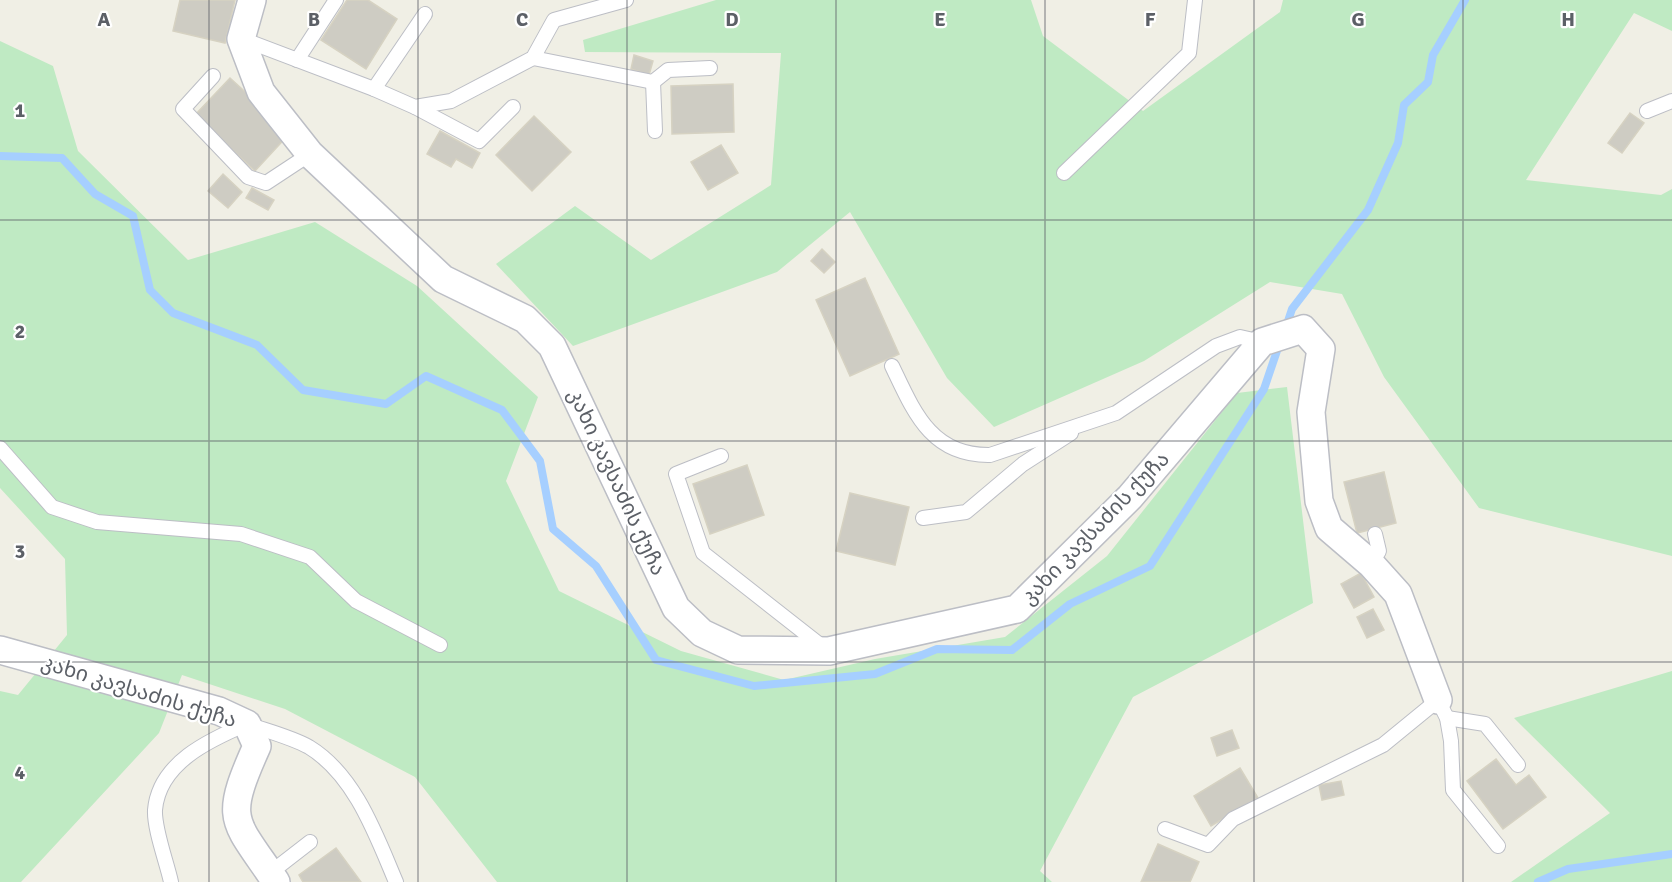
<svg xmlns="http://www.w3.org/2000/svg" width="1672" height="882" font-family="Signika,'Noto Sans Georgian',sans-serif">
<style>
.green{fill:#bfeac3}
.lines{fill:none;stroke-linecap:round;stroke-linejoin:round}
.stream{stroke:#a6cfff;stroke-width:8}
.building{fill:#ceccc3;stroke:#d6d2c2;stroke-width:1.5}
.lane-casing{stroke:#bcbec5;stroke-width:16}
.street-casing{stroke:#bcbec5;stroke-width:30}
.lane{stroke:#fff;stroke-width:14}
.street{stroke:#fff;stroke-width:27}
.grid{fill:none;stroke:#5c6067;stroke-width:1.5;stroke-opacity:0.55}
.labels{text-anchor:middle;stroke-width:4.5;stroke-linejoin:round;paint-order:stroke}
.street-label{font-size:21px;fill:#5c6067;stroke:#fff}
.grid-label{font-size:20px;text-anchor:middle;font-weight:bold;fill:#5c6067;stroke:#fff;stroke-width:4.5;stroke-linejoin:round;paint-order:stroke}
</style>
<rect width="100%" height="100%" fill="#f0efe5"/>
<g class="green">
<polygon points="716,0 1031,0 1043,36 1143,111 1280,12 1283,0 1672,0 1672,31 1634,13 1526,180 1661,195 1672,189 1672,556 1479,508 1384,377 1342,294 1270,282 1144,361 994,427 947,378 850,212 777,272 573,346 496,264 575,206 651,260 771,185 781,53 585,52 583,40"/>
<polygon points="0,41 53,66 78,151 188,260 315,222 417,286 538,397 506,481 559,591 681,651 784,680 875,659 1005,637 1107,556 1237,393 1287,387 1313,603 1133,697 1040,871 1052,882 497,882 415,777 285,709 182,675 159,733 21,882 0,882 0,691 18,695 67,635 65,559 0,488"/>
<polygon points="1672,671 1672,882 1511,882 1610,813 1514,718"/>
</g>
<g class="lines">
<g class="stream">
<polyline points="0,156 62,158 95,194 133,216 150,290 173,313 257,345 303,390 386,404 426,376 502,410 540,461 553,529 596,566 656,660 754,686 875,674 937,649 1012,650 1070,604 1150,566 1264,389 1280,342"/>
<polyline points="1285,330 1292,309 1368,210 1398,143 1404,105 1428,82 1433,55 1465,0"/>
<polyline points="1538,882 1568,869 1672,854"/>
</g>
</g>
<g class="building">
<polygon points="180,0 235,0 225,43 173,31"/>
<polygon points="347,0 368,0 397,19 366,69 321,40"/>
<polygon points="634,55 653,61 649,75 631,69"/>
<polygon points="230,78 290,133 255,171 195,115"/>
<polygon points="733,84 734,132 672,134 671,86"/>
<polygon points="1630,113 1644,123 1622,153 1608,143"/>
<polygon points="534,116 571,152 532,191 496,155"/>
<polygon points="440,131 480,153 472,168 456,159 451,167 427,154"/>
<polygon points="721,145 738,173 708,190 691,162"/>
<polygon points="223,174 242,192 228,208 208,191"/>
<polygon points="252,188 274,200 268,210 246,198"/>
<polygon points="822,249 835,262 824,273 811,261"/>
<polygon points="865,278 899,354 850,376 816,300"/>
<polygon points="747,465 764,515 710,534 693,484"/>
<polygon points="1384,472 1396,523 1357,533 1344,482"/>
<polygon points="850,493 909,507 895,565 836,551"/>
<polygon points="1361,573 1374,597 1354,608 1341,584"/>
<polygon points="1373,609 1384,630 1367,638 1357,617"/>
<polygon points="1232,730 1239,748 1217,756 1211,738"/>
<polygon points="1496,759 1516,785 1529,775 1546,797 1503,829 1467,781"/>
<polygon points="1240,768 1258,798 1211,826 1194,796"/>
<polygon points="1341,781 1344,795 1322,800 1319,785"/>
<polygon points="1158,844 1199,862 1190,882 1141,882"/>
<polygon points="336,848 361,882 303,882 299,875"/>
</g>
<g class="lines">
<g class="lane-casing">
<g id="lane">
<polyline points="242,39 374,89 415,107 451,101 533,58 554,20 626,0"/>
<polyline points="533,58 653,82 668,70 710,68"/>
<polyline points="297,60 336,0"/>
<polyline points="213,76 183,109 248,177 266,183 310,154"/>
<polyline points="653,82 655,131"/>
<polyline points="374,89 425,14"/>
<polyline points="415,107 479,141 513,107"/>
<polyline points="1647,111 1672,101"/>
<polyline points="1064,173 1189,53 1195,0"/>
<path d="M892,366C914,412 931,456 990,455L1116,413L1216,346L1240,337L1262,342"/>
<polyline points="0,448 52,507 97,522 241,534 310,557 356,601 440,645"/>
<polyline points="721,456 676,474 703,553 824,648"/>
<polyline points="923,518 966,512 1023,464 1071,433"/>
<polyline points="1371,564 1379,551 1375,534"/>
<polyline points="1447,718 1485,724 1518,765"/>
<polyline points="1165,829 1208,845 1233,819 1383,745 1438,700 1447,718 1451,741 1453,790 1498,846"/>
<polyline points="270,873 310,842"/>
<path d="M171,882C167,863 154,829 155,810C159,763 209,740 247,724C267,731 291,737 309,747C355,775 376,835 396,882"/>
</g>
</g>
<g class="street-casing">
<g id="street">
<polyline points="252,0 241,39 261,92 310,154 443,279 525,319 552,346 676,608 702,633 738,650 829,651 1017,609 1130,497 1262,342 1303,329 1321,349 1311,412 1319,501 1329,528 1371,564 1398,594 1438,700"/>
<path d="M0,650L219,711L247,724L257,746C223,822 233,818 276,882"/>
</g>
</g>
<use href="#lane" class="lane"/>
<use href="#street" class="street"/>
</g>
<path class="grid" d="M209,0V882M418,0V882M627,0V882M836,0V882M1045,0V882M1254,0V882M1463,0V882M0,220H1672M0,441H1672M0,662H1672"/>
<g class="labels">
<g class="street-label">
<text transform="translate(617 482) rotate(65)" y="7">კახი კავსაძის ქუჩა</text>
<text transform="translate(1095 528) rotate(-46)" y="7">კახი კავსაძის ქუჩა</text>
<text transform="translate(139 691) rotate(17)" y="7">კახი კავსაძის ქუჩა</text>
</g>
</g>
<g class="grid-label">
<text x="104" y="26">A</text>
<text x="314" y="26">B</text>
<text x="522" y="26">C</text>
<text x="732" y="26">D</text>
<text x="940" y="26">E</text>
<text x="1150" y="26">F</text>
<text x="1358" y="26">G</text>
<text x="1568" y="26">H</text>
<text x="20" y="117">1</text>
<text x="20" y="338">2</text>
<text x="20" y="558">3</text>
<text x="20" y="779">4</text>
</g>
</svg>
